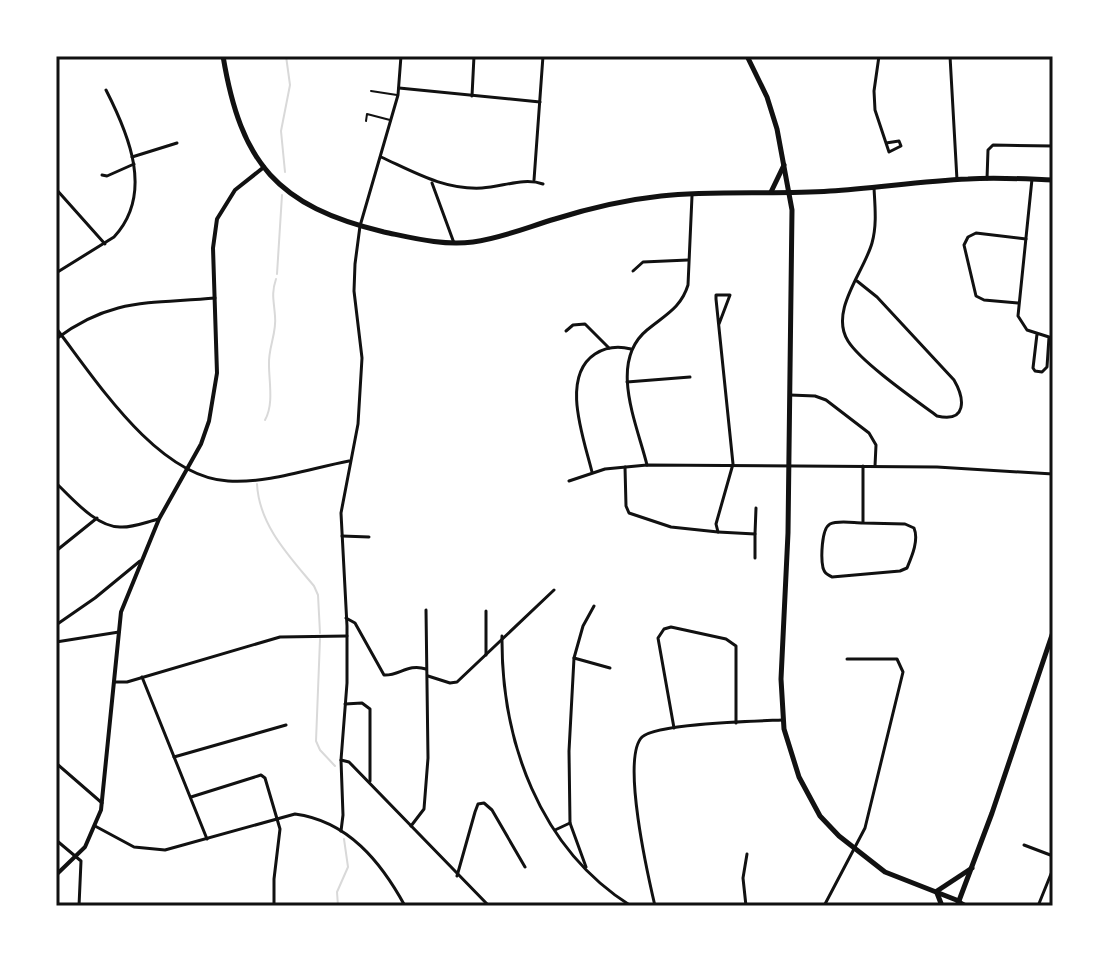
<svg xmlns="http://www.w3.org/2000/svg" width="1109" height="962" font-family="'Alegreya Sans',sans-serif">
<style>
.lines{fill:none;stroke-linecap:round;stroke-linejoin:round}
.stream{stroke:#d9d9d9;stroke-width:2}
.service{stroke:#111;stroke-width:2}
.minor{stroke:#111;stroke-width:3}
.tertiary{stroke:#111;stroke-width:4}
.secondary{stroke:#111;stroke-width:5}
.primary{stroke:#111;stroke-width:5}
.neatline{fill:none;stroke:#111;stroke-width:3}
</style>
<rect width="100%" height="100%" fill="#fff"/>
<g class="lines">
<g class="stream">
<polyline points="285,172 281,131 290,85 286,56"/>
<polyline points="277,274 282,195"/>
<path d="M265,420C274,404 269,382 269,365C268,348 277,333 275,316C274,301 271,294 276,279"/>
<path d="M257,484C259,525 289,556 314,586L318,595L320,633"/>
<polyline points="320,639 316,741 320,750 335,766"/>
<polyline points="338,906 337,892 348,867 344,839"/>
</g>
<g class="service">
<polyline points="371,91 397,95"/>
<polyline points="366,121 367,114 390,120"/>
</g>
<g class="minor">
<polyline points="879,56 874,91 875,110 889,152 901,146 899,141 886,143"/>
<polyline points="950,56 957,180"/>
<polyline points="399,88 540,102"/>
<polyline points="472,96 474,56"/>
<polyline points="132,157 177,143"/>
<path d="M381,157C414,172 444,190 482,188C502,187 524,177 543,184"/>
<polyline points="102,175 107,176 134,164"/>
<polyline points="987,179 988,150 993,145 1053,146"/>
<polyline points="1032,179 1018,316 1027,330 1049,337 1047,367 1042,372 1035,371 1033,368 1037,334"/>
<polyline points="534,180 543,56"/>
<polyline points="432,183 454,243"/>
<polyline points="56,189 105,244"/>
<polyline points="633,271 643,262 688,260"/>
<path d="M56,273L114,237C154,194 129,135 106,90"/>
<path d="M857,281L877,297L954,380C965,399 967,423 937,416C914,399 861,362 848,341C829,311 864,272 872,243C877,225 875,207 874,188"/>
<polyline points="1018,303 984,300 976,296 964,245 968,237 976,233 1026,239"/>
<path d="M56,328C96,380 157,477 228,481C265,484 312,468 349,461"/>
<polyline points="566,331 573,325 585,324 609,348"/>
<path d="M56,339C112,297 151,304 215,298"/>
<polyline points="627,382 690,377"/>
<polyline points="790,395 815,396 826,400 869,433 876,445 875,466"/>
<path d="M647,465C637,424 608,362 647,330C665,315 681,308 688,285L692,196"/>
<polyline points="625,467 626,506 629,513 671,527 718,532 716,524 733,464 716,299 716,295 730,295 719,324"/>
<path d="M592,472C584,439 560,377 595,354C606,347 619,346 631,349"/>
<polyline points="569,481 605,469 647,465 937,467 1053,474"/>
<path d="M56,483C72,498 96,527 120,527C132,528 146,522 159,519"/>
<path d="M863,523C854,523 838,520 830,524C821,529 821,559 823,568C825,574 827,574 832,577L900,571L907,568C912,556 919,540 914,528L905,524L863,523V466"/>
<polyline points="718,532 755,534 756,508"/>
<polyline points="755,534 755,558"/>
<polyline points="342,536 369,537"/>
<polyline points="56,551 97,518"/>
<polyline points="486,611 486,655"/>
<path d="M346,618L355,623L384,675C399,676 408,663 426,669"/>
<polyline points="56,625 95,598 140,561"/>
<path d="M502,636C501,740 539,848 631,906"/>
<polyline points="56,642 119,632"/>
<polyline points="574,658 610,668"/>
<polyline points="428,676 450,683 457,682 554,590"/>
<polyline points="142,677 207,839"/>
<polyline points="114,682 127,682 280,637 347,636"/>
<polyline points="345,704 362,703 370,709 370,781"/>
<polyline points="674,728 658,638 664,629 671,627 726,639 736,646 736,723"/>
<polyline points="174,757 286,725"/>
<polyline points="341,760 349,762 489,906"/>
<polyline points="56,763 102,803"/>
<polyline points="191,797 261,775 265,778 280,829 274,879 274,906"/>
<path d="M95,826L134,847L165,850L295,814C348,821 381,862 405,906"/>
<polyline points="411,826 424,809 428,758 426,610"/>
<polyline points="555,830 570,823"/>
<polyline points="341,831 343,815 341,760 347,683 347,626 341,513 358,424 362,358 354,291 355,264 360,226 398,95 401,56"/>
<polyline points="56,840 81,861 79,906"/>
<polyline points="1024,845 1053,856"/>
<polyline points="586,867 570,823 569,751 574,658 583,626 594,606"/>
<polyline points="457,876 475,812 478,804 484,803 492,810 525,867"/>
<polyline points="959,901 968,906"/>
<path d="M655,906C648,876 621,758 642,737C657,723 758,721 782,720"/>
<polyline points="746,906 743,878 747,854"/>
<polyline points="824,906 865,828 903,672 897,659 847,659"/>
<polyline points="1038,906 1053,869"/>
</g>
<polyline class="tertiary" points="56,875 85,847 101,810 121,612 159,519 201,444 209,421 217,373 213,248 217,219 235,190 264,167"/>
<g class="secondary">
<path d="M223,56C241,164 277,206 384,232C413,238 443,246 473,242C502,238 528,227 555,219C590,208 624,200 661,196C717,190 774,195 830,191C876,188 922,181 968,179C997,177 1025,179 1053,180"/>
<polyline points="747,56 767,97 777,129 792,210 788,533 781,679 784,729 799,777 820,816 839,836 885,872 959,901"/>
<polyline points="771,192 784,165"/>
<polyline points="937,891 972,868"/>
<polyline points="937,893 942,906"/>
</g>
<polyline class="primary" points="957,906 992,813 1053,632"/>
</g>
<rect width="1109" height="962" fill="none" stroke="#ffffff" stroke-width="116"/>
<rect x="58" y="58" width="993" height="846" class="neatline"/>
</svg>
